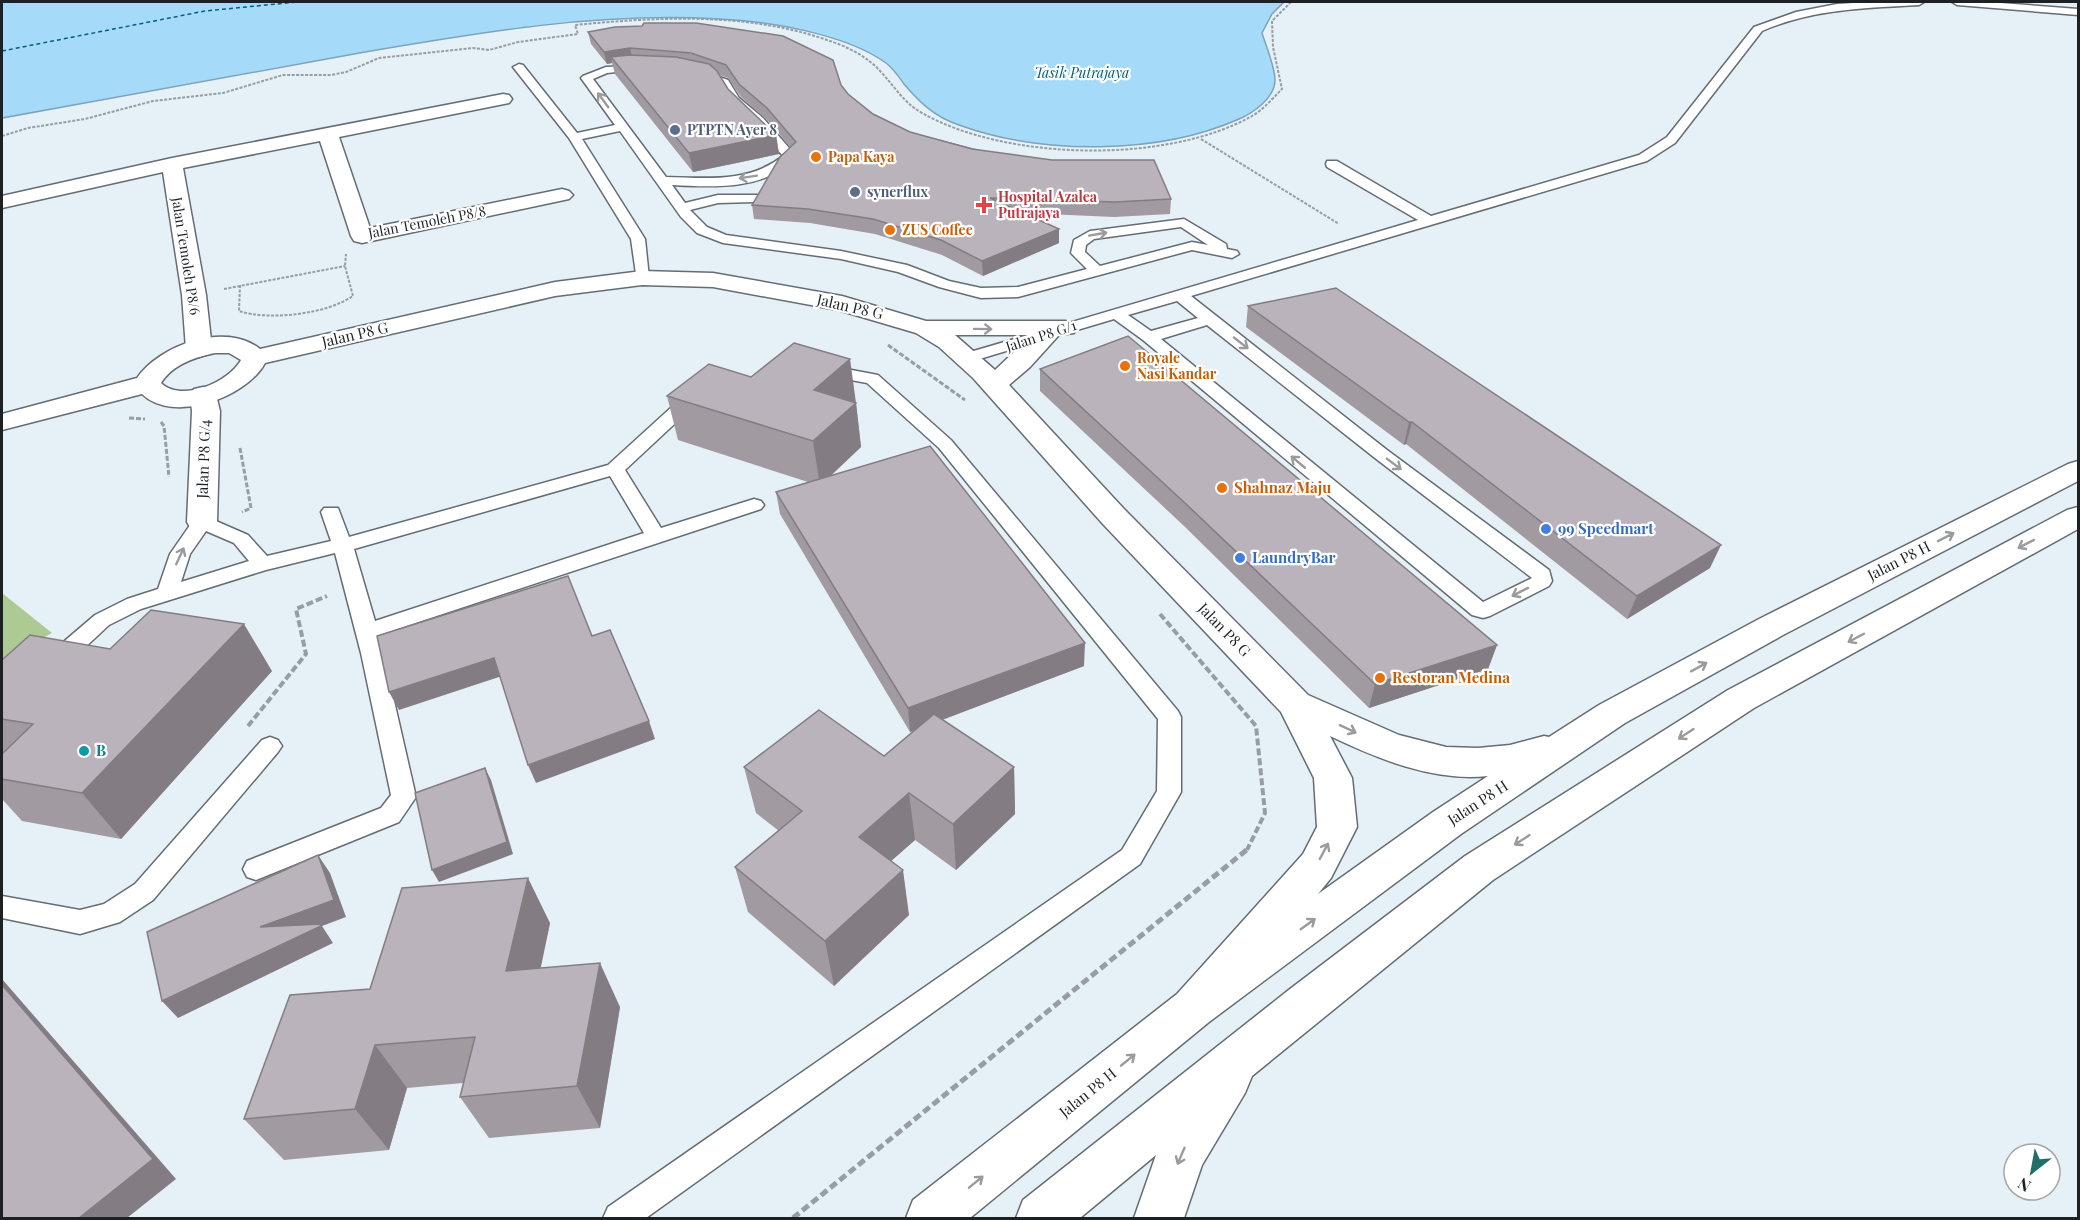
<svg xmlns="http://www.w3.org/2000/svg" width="2080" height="1220" font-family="'Playfair Display',serif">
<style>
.green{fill:#aeca94}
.water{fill:#a5dbf8;stroke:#7ca3b8;stroke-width:1.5}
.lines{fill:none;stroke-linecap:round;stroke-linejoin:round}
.ferry{stroke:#006082;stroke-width:1.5;stroke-dasharray:4 3;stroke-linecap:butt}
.service-casing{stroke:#656d73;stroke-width:3}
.minor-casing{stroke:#656d73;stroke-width:3}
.tertiary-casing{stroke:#656d73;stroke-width:3}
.path-far3{stroke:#969da3;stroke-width:2;stroke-dasharray:3 1.5;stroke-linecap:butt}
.path-far2{stroke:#969da3;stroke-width:3;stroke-dasharray:5 2;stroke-linecap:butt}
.path-far1{stroke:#969da3;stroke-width:4;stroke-dasharray:7 3;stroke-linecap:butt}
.path{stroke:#969da3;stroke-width:5;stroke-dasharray:8 4;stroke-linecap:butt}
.service{fill:#fff;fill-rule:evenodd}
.minor{fill:#fff;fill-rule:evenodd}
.tertiary{fill:#fff;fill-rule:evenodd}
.wall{fill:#a19aa1}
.shaded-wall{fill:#837d83}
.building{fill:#bbb3bb;stroke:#837d83;stroke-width:1.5}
.oneway{stroke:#9a9b9c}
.service-dot{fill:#5c6f8a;stroke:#fff;stroke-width:2}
.food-dot{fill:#e8710a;stroke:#fff;stroke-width:2}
.health-dot{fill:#e0444e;stroke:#fff;stroke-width:2}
.shop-dot{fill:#3f7fe0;stroke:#fff;stroke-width:2}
.culture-dot{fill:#0f9aa8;stroke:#fff;stroke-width:2}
.labels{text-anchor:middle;stroke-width:4.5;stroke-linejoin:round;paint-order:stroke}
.far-water-label{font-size:14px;font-style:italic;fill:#006082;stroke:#fff}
.far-service-label{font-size:14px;font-weight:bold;fill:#4e5e75;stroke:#fff;text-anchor:start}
.far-food-label{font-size:14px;font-weight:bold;fill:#c56008;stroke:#fff;text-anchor:start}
.far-health-label{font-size:14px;font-weight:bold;fill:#be3a42;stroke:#fff;text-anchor:start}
.far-street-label{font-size:14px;fill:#1e2124;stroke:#fff}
.street-label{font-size:15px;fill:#1e2124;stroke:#fff}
.food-label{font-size:15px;font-weight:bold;fill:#c56008;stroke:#fff;text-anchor:start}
.shop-label{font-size:15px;font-weight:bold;fill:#366cbe;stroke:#fff;text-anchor:start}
.culture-label{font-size:15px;font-weight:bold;fill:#0d838f;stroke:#fff;text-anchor:start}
</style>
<rect width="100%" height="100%" fill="#e6f0f7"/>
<polygon class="green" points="2,593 52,633 2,661"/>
<path class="water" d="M2,2H1284L1272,14L1262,33C1266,46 1275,67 1275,80C1275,98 1253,113 1239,119C1158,155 1042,155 959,125C935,117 920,103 904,84C899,77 893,68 886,63C846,34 768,21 719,19C600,12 482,32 365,52C244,73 123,95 2,118Z"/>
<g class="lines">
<polyline class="ferry" points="2,51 205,11 297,2"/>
<g class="service-casing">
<g id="service">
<path d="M1870,2H1924L1919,5C1865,8 1812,9 1762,31L1675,143L1647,161L1191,296L1387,450L1549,570L1552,581L1549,586L1490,616L1483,618L1472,615L1143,340L1114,319L966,363L958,358L960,355L1418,220L1327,167L1326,164L1327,161H1337L1431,216L1639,155L1667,137L1754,27L1796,12L1837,4ZM1177,301L1198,318L1151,331L1128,315ZM1207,325L1375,458L1532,578L1483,602L1161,339Z"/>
<polygon points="1952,2 1987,2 2078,9 2078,15 1957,5"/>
<path d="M519,64L523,65L577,133L615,125L581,78L583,76L606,67L645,65V69L607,73L593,79L666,177C707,178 749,183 783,156L755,124L731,102L720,84L693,73L699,70L728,80L739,98L763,118L796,156C768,191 712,187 672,185L685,203L718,195H760L762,198L755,202L718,203L690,210L707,227L726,235L841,251L907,265L949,281L981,288L1018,287L1087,269L1071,253L1074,240L1090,231L1184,219L1226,244L1227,249L1237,251L1239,254L1232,258L1192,250L1018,297L981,298L939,287L898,272L841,259L723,243L697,233L681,217L620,131L582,139L645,239L649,278L647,281H637L631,239L569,138L513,67ZM1181,227L1208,245L1192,242L1100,266L1085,252L1086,245L1094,239Z"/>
<polygon points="825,365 878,375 951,440 1178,711 1181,717 1181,792 1140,864 646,1218 603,1218 608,1207 1122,850 1157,791 1158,719 939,448 867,383 819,374 817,370"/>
<path d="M692,393L698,394L701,398L698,402L625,470L661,528L754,499L761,501L764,505L761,509L379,635L416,797L399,822L256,880L247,877L243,869L247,861L381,808L391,795L361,653L335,553L266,570L141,609L109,625L63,668L55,670L47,668L44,662L47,656L95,615L127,599L158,589L170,554L195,518H209L248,535L267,556L331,541L321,512L324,508H338L349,537L608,465L686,394ZM610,476L644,533L375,621L354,549ZM206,531L234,543L249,561L181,582L190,554Z"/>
<polygon points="270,737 278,740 282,746 278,752 153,900 120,922 80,934 2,918 2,896 80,910 104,904 135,884 262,740"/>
</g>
</g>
<g class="minor-casing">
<g id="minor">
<polygon points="503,94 509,95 512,99 509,103 339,137 370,228 562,189 569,191 573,195 569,199 362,243 354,241 351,236 320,141 183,168 206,295 212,349 208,354 199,357 190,354 186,349 182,295 163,172 2,208 2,196 172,158"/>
<polygon points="203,387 212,389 216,395 220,411 217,522 213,529 202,532 191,529 187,522 192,411 190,395 194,389"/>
</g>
</g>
<g class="tertiary-casing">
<g id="tertiary">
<path d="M642,271L713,273L842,296L926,321H1065L1074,323L1077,328L1074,333L1059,335L1030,367L1009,385L1124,509L1308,695L1399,735L1446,747L1478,748L1510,745L1544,736L1549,737L1599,705L1759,619L2068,464L2078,461V481L1783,635L1625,723L1461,834L1209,1022L970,1218H906L913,1200L1177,994L1303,854L1317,827L1314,778L1281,712L1102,523L973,378L939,347L916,333L838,310L713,287L642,285L555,296L265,363C246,398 173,424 142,394L2,430V414L137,378C160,345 225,321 260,349L555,282ZM955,335H1032L995,370ZM215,353H229L241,360C229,382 182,403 161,383C172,365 195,357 215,353ZM1330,736C1378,759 1434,782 1488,776L1433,812L1318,894L1331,878L1357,827L1352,778Z"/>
<polygon points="2078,507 2078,529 1754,708 1493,880 1252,1076 1245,1093 1202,1165 1184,1218 1134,1218 1156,1155 1080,1218 1016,1218 1023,1200 1290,989 1465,856 1728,690 2067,510"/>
</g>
</g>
<g class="path-far3">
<path d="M2,136L28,128L85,119L153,101L223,93L283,75H331L346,72L379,58L473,48L489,50L518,42L578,34L575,25C658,17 747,12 827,40C846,46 867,56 881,72C895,87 904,103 922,113C1007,161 1167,164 1252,116C1263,110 1273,98 1282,89L1273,47L1272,21L1291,2"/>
<polyline points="1201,139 1339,224"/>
<path d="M240,285L239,311C269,321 327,314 353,296L345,266L346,254"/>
<polyline points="224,289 345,266"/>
</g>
<g class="path-far2">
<polyline points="888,345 965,400"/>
<polyline points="129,418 145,419"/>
<polyline points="161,422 164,426 169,477"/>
<polyline points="240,448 251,508 242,512"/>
</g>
<g class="path-far1">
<polyline points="1160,614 1256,726 1265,813 1247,850"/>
<polyline points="248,726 306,654 296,609 327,596"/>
</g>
<polyline class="path" points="793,1218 1249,848"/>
<use href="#service" class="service"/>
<use href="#minor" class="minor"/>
<use href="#tertiary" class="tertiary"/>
</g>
<g class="wall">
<polygon points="588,32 841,85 848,94 873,114 910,132 1171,199 1170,214 1114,217 1024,213 1059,243 983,276 942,255 875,234 810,223 754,219 752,205 791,148 769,122 741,97 728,78 720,75 728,89 776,135 779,154 693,172 615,74 612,63 607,64 591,44"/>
<polygon points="1248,306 1710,568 1627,619 1406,444 1404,445 1246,327"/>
<polygon points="1040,369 1497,645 1488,669 1369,708 1184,526 1040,391"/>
<polygon points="751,377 856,403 861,447 831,475 1084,666 942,720 1014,767 1015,814 956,870 915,840 891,861 909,915 834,986 748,912 735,867 779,831 756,813 744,767 884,756 916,730 910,732 780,514 776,492 808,482 678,440 667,396"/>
<polygon points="110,649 272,671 121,839 22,821 2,799 2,660"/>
<polygon points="550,923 540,968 620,1007 600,1128 489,1138 460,1097 463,1083 407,1088 389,1150 284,1160 244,1119 370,989"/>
</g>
<g class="shaded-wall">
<polygon points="630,48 633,61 611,57 612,63 607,64 604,52"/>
<polygon points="776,135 779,154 693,172 689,153"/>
<polygon points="1059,229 1059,243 983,276 982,261"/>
<polygon points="850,359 856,403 814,390"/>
<polygon points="856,403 861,447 820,486 813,441"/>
<polygon points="1409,422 1412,422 1406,444 1404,445"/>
<polygon points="1721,545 1710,568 1627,619 1637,596"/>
<polygon points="244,624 272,671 121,839 82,793"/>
<polygon points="1085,643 1084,666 910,732 908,708"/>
<polygon points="1497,645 1488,669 1369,708 1375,684"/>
<polygon points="494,658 502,676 399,710 389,692"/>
<polygon points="649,721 655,739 536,783 528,765"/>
<polygon points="1014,767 1015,814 956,870 953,824"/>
<polygon points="485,768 491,780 513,854 439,882 432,870"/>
<polygon points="909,793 915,840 866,883 859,837"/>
<polygon points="318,855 330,873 346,917 322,926 333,943 178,1018 162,1001 260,927"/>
<polygon points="903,870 909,915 834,986 825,941"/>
<polygon points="528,878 550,923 531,1015 506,971"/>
<polygon points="600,963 620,1007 600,1128 577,1086"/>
<polygon points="2,979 176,1179 127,1218 79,1218 2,985"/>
<polygon points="375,1045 407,1088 389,1150 355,1109"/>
</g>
<g class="building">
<polygon points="644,23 696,23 783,36 833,60 841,85 848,94 873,114 910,132 972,149 1052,160 1154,160 1171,199 1115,202 990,198 1059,229 982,261 941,240 873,219 808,209 752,205 780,157 796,142 767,108 739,84 726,65 691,53 630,48 604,52 588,32 615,27 642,26"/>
<polygon points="629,55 676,57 709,64 717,71 728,89 776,135 689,153 611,57"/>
<polygon points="1336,288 1721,545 1637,596 1412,422 1409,422 1248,306"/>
<polygon points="1128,336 1497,645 1375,684 1186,504 1040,369"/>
<polygon points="794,343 850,359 814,390 856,403 813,441 667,396 709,364 751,377"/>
<polygon points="930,446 1085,643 908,708 776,492"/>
<polygon points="568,576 592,636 610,630 649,721 528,765 494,658 389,692 377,636"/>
<polygon points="151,610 244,624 82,793 2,779 2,754 33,724 2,719 2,660 30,635 110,649"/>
<polygon points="819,710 884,756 934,714 1014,767 953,824 909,793 859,837 903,870 825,941 735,867 802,811 744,767"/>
<polygon points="485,768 507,842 432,870 415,793"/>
<polygon points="318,855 334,900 260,927 320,924 321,926 162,1001 147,932"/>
<polygon points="528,878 506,971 600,963 577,1086 460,1097 475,1037 375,1045 355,1109 244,1119 290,995 370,989 402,888"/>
<polygon points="2,985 153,1159 79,1218 2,1218"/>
</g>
<defs><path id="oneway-shaft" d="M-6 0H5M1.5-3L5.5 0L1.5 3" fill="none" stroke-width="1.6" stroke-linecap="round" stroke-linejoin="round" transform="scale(1.5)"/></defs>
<g class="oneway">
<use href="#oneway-shaft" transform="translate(603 100) rotate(-126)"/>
<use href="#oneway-shaft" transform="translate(748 177) rotate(171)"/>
<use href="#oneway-shaft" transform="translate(1098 234) rotate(-10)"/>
<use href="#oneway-shaft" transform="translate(983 329) rotate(1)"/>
<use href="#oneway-shaft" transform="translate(1241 343) rotate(38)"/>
<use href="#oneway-shaft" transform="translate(1298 462) rotate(-140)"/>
<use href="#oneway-shaft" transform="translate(1394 464) rotate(37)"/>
<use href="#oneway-shaft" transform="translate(1946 537) rotate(-27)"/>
<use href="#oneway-shaft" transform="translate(2026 544) rotate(153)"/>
<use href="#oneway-shaft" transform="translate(180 556) rotate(-65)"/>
<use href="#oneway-shaft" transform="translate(1520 592) rotate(153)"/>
<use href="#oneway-shaft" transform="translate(1856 638) rotate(152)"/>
<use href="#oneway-shaft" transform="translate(1699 667) rotate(-29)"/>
<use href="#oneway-shaft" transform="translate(1348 729) rotate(25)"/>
<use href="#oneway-shaft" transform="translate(1686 734) rotate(147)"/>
<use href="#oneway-shaft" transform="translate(1522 840) rotate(147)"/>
<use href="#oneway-shaft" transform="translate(1324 851) rotate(-62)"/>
<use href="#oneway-shaft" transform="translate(1308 924) rotate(-36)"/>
<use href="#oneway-shaft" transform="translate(1128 1060) rotate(-39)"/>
<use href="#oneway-shaft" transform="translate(1181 1156) rotate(113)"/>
<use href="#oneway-shaft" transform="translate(976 1182) rotate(-39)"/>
</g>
<g class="service-dot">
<circle cx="675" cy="130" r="6"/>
<circle cx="855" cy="192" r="6"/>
</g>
<g class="food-dot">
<circle cx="816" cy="157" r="6"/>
<circle cx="890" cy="230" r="6"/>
<circle cx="1125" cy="366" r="6"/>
<circle cx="1222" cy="488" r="6"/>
<circle cx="1380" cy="678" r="6"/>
</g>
<path class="health-dot" d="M981 196h6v6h6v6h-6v6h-6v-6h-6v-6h6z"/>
<g class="shop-dot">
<circle cx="1546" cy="529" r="6"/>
<circle cx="1240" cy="558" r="6"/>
</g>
<circle class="culture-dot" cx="84" cy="751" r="6"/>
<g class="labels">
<g class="far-water-label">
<text x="1082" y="78">Tasik Putrajaya</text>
</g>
<g class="far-service-label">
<text x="687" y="135">PTPTN Ayer 8</text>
<text x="867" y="197">synerflux</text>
</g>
<g class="far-food-label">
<text x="828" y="162">Papa Kaya</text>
<text x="902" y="235">ZUS Coffee</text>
<text x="1137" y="363">Royale<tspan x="1137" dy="16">Nasi Kandar</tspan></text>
</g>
<g class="far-health-label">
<text x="998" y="202">Hospital Azalea<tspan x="998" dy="16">Putrajaya</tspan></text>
</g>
<g class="far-street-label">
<text transform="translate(427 222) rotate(-11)" y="5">Jalan Temoleh P8/8</text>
<text transform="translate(186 256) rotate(81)" y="5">Jalan Temoleh P8/6</text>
<text transform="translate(1041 336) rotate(-18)" y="5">Jalan P8 G/1</text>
</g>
<g class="street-label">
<text transform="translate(850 307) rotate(13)" y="5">Jalan P8 G</text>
<text transform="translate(355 335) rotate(-13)" y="5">Jalan P8 G</text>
<text transform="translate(204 459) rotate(-88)" y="5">Jalan P8 G/4</text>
<text transform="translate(1899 561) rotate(-27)" y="5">Jalan P8 H</text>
<text transform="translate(1224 630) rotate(46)" y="5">Jalan P8 G</text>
<text transform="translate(1478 803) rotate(-33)" y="5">Jalan P8 H</text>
<text transform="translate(1088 1093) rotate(-39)" y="5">Jalan P8 H</text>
</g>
<g class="food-label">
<text x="1234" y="493">Shahnaz Maju</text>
<text x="1392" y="683">Restoran Medina</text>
</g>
<g class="shop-label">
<text x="1558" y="534">99 Speedmart</text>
<text x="1252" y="563">LaundryBar</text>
</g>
<g class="culture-label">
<text x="96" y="756">B</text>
</g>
</g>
<rect width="2080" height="1220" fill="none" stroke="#1e2124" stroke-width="6"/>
<g transform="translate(2032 1172) rotate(211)"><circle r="28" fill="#ffffff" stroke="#a5a6a7" stroke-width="1.5"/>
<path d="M0-4.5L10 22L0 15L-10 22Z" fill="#226c69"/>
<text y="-9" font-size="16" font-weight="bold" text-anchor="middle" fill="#1e2124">N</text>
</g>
</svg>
